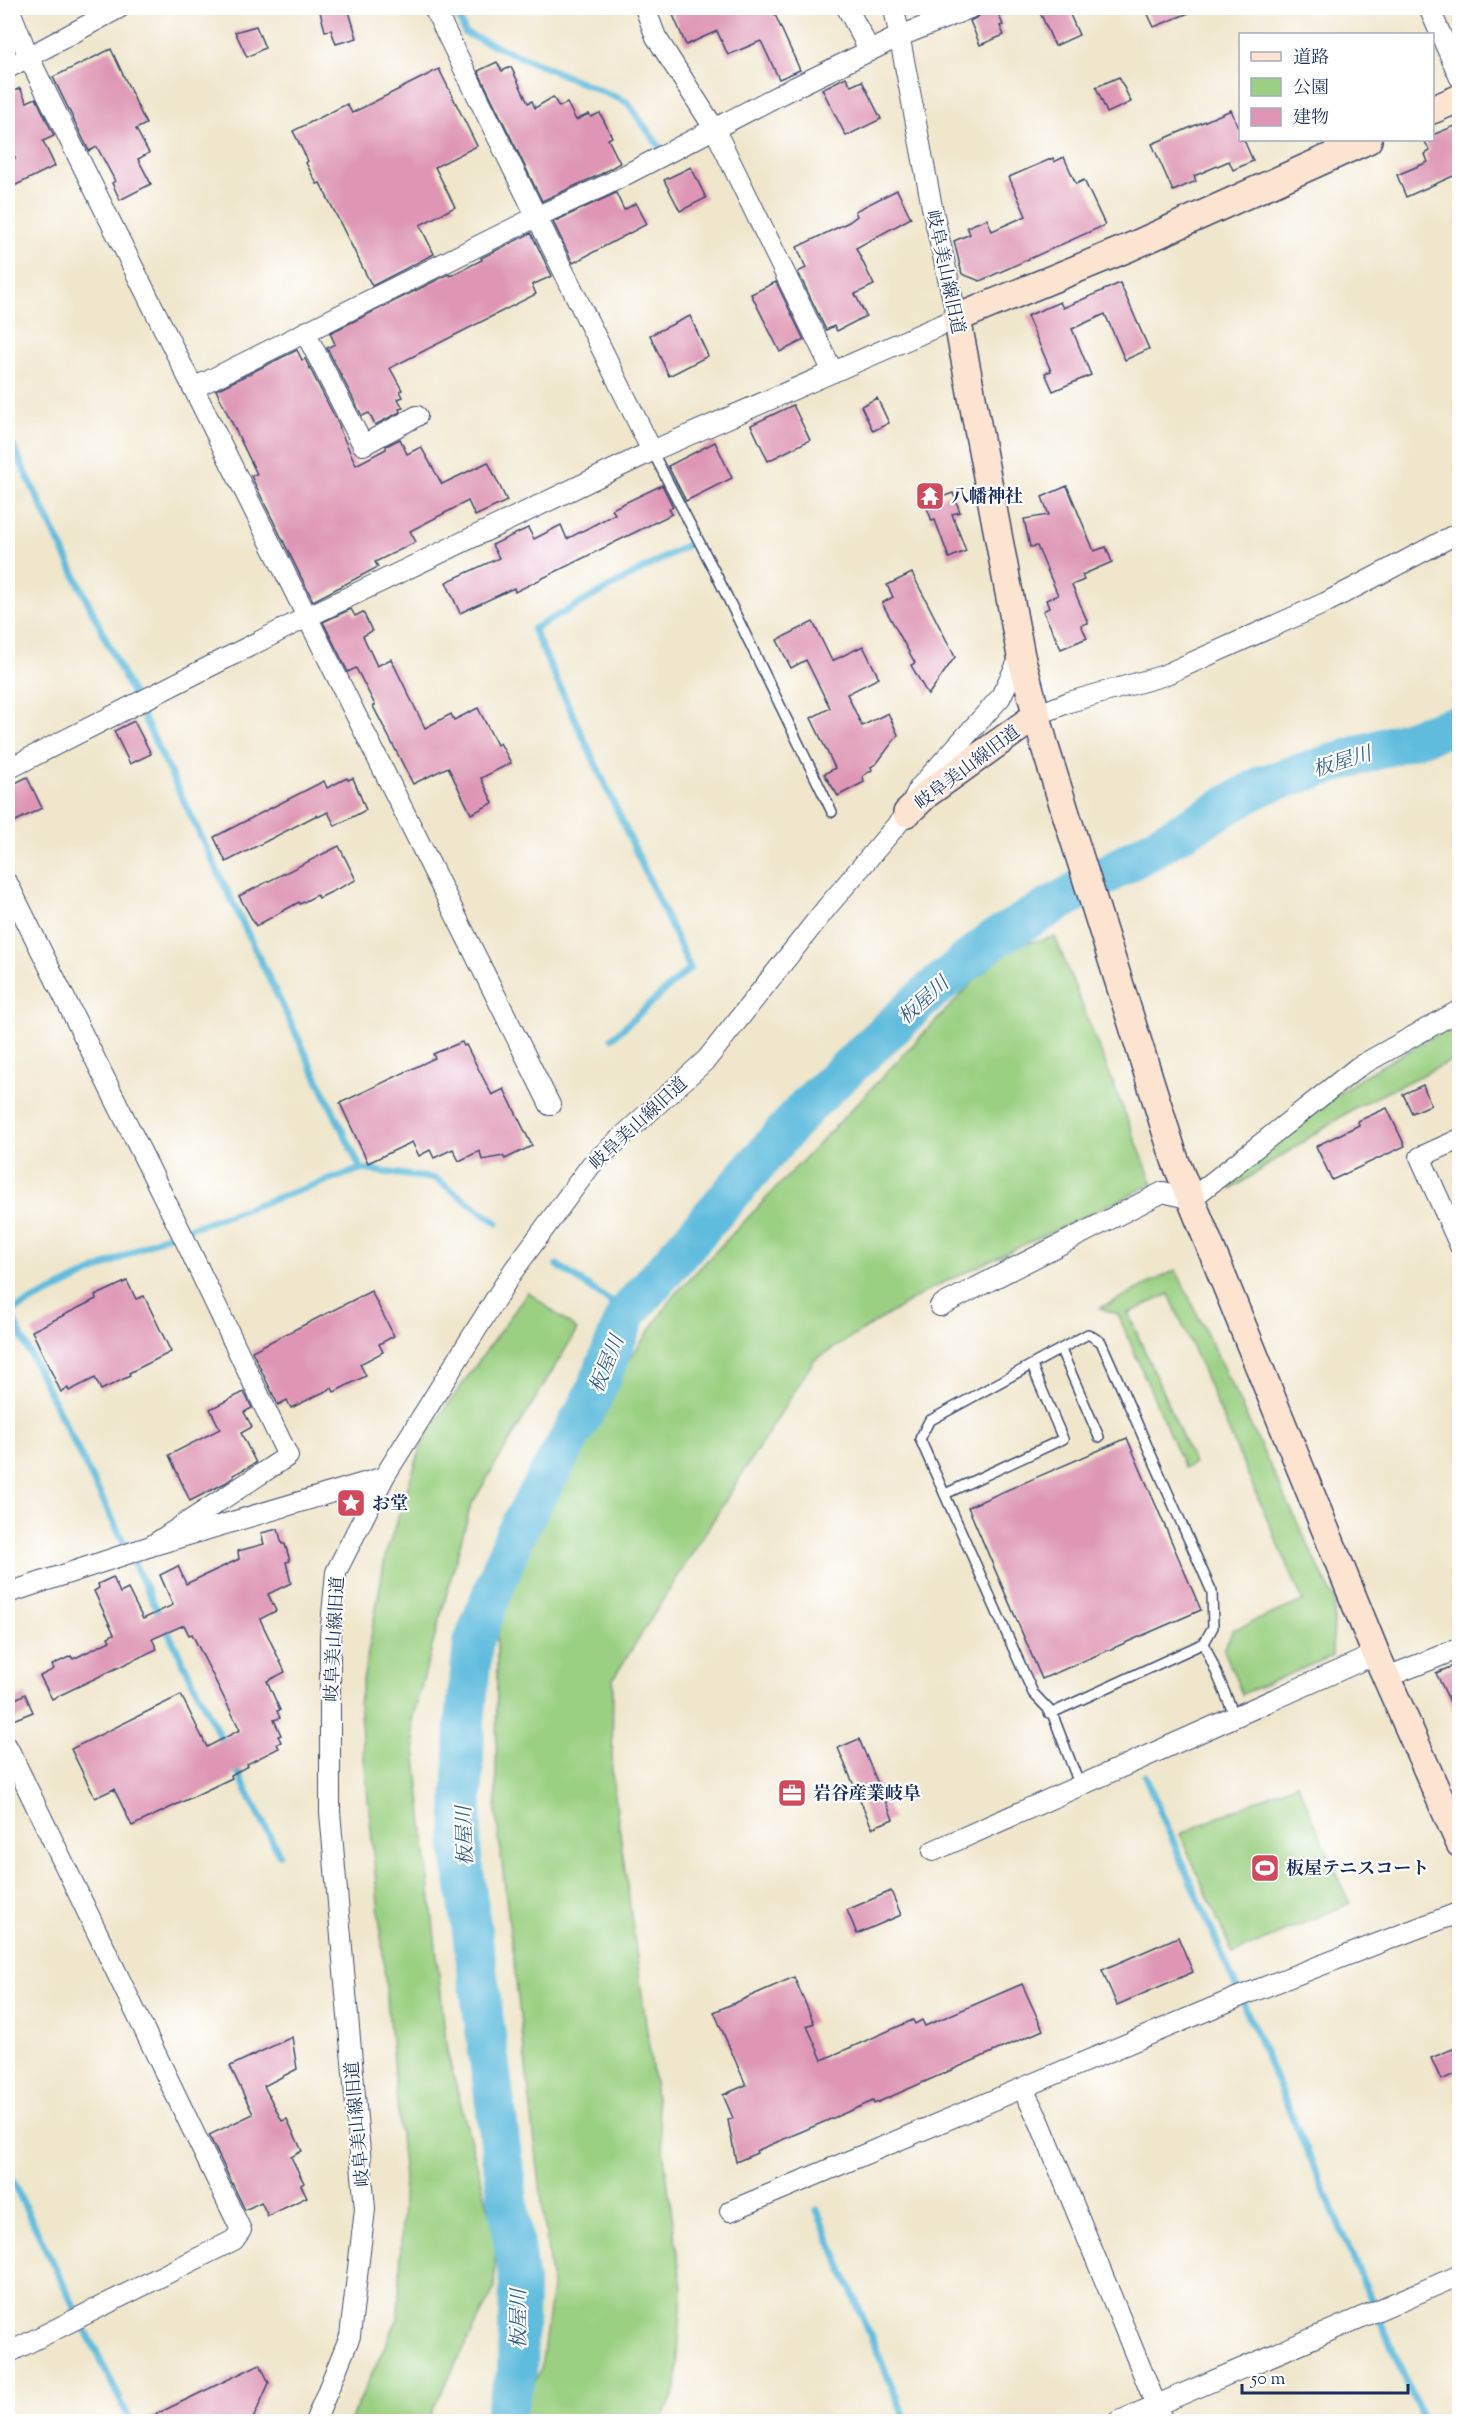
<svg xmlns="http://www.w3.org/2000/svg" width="1467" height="2429" font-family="'Sorts Mill Goudy','Noto Serif JP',serif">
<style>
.green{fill:#9bd082;stroke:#5b8070;stroke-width:1.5}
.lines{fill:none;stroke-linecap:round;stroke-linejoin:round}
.stream{stroke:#5fbcdd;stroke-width:7}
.river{stroke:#5fbcdd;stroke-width:40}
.building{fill:#de96b4}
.lane-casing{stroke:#3b4a6e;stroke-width:12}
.street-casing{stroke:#3b4a6e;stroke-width:22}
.secondary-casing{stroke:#3b4a6e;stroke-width:30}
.lane{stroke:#fff;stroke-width:9}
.street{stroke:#fff;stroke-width:20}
.secondary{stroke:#fde4d1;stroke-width:27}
.labels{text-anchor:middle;stroke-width:4.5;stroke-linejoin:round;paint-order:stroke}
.street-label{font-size:18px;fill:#1b2f5e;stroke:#fff}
.poi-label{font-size:18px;font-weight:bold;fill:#1b2f5e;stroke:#fff;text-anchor:start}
.water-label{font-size:20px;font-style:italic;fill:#33608a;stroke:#fff}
</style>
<rect width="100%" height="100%" fill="#fff"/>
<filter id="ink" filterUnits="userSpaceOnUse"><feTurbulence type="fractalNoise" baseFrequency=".0167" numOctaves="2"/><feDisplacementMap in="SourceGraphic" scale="12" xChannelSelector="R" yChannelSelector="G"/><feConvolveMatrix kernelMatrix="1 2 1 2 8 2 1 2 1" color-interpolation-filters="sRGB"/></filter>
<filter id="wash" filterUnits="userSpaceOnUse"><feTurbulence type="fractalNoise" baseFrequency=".008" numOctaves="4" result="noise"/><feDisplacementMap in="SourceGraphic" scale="24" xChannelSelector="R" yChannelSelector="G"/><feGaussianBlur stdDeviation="1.35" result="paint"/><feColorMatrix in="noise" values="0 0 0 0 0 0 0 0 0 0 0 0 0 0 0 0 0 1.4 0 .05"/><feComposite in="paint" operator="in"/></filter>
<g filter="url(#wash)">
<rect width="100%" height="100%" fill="#efe6cb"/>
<g class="green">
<polygon points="1055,937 1153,1184 930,1289 814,1360 613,1679 612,1774 682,2289 676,2389 662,2421 516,2421 541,2369 552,2287 496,1812 497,1635 526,1546 622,1370 675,1294 975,980 1016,945"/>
<polygon points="1459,1022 1459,1057 1354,1108 1230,1190 1246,1162 1360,1078"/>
<polygon points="1176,1270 1335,1601 1332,1656 1242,1694 1224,1650 1233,1630 1303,1601 1169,1294 1128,1313 1194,1464 1184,1468 1118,1314 1100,1308"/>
<polygon points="528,1292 577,1330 471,1505 412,1720 447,2052 496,2236 494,2289 427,2421 350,2421 398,2318 404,2178 359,1703 386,1553 424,1438"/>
<polygon points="1297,1783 1350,1903 1233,1954 1180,1834"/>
</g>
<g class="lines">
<g class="stream">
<polyline points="456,8 465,33 627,102 663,152"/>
<polyline points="8,436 361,1169"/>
<polyline points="612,1038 690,968 533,629 687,545"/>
<polyline points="557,1265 627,1313"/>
<polyline points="8,1309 225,1747"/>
<polyline points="8,1313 161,1238 361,1169 436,1179 497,1223"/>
<polyline points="234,1765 279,1854"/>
<polyline points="1145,1776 1424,2422"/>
<polyline points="8,2172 131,2422"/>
<polyline points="817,2210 907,2422"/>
</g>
<polyline class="river" points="502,2422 517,2373 519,2284 461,1849 465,1721 473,1643 515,1534 592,1399 627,1313 808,1105 925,996 994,939 1263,785 1460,724"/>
</g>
<g id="blocks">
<g class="building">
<polygon points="319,8 348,8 357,38 336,44 331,30 325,31"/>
<polygon points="670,8 772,8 800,70 779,79 761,41 728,55 717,31 686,45"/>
<polygon points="982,8 996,8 1003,25 1000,26 1004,35 980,45 970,21 979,16"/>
<polygon points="1038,8 1067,8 1079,35 1055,46"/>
<polygon points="1145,8 1201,8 1154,27"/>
<polygon points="256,26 265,48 247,57 235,32"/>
<polygon points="111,49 146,124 136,129 149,153 138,159 151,184 120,200 112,183 115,181 97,147 89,151 53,77"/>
<polygon points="497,62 502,71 511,67 528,103 532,101 535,108 553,97 559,107 567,103 576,120 589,114 591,117 600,113 612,137 608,139 620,163 601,174 542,201 478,71"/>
<polygon points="439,69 477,146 435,167 455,207 420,225 434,254 372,286 320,183 317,184 306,163 308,161 293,131 347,104 352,113"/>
<polygon points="846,77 851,86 862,81 881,119 846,136 822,89"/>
<polygon points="1119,77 1131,102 1107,113 1096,87"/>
<polygon points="20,88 27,102 36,98 54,136 43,141 55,166 8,189 8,161 15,158 8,143 8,94"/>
<polygon points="1231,110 1240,132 1240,140 1244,140 1253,161 1233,170 1229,161 1194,176 1196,181 1173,191 1152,144"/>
<polygon points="1460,124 1460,173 1406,197 1397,175 1428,162 1425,154 1430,151 1424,140 1432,140 1432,135"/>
<polygon points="1064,157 1076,184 1084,180 1105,225 980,281 962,274 954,241 970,234 967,227 987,219 992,231 1026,216 1009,177 1053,158 1054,162"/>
<polygon points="691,167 706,198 680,211 664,180"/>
<polygon points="897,190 911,218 856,248 874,285 855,294 866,316 837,331 834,326 826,330 798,272 806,268 797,247 849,222 857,216 855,211"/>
<polygon points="616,193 624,210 636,203 647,224 573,263 553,222"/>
<polygon points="531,233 552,276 532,285 536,294 390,368 402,390 400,391 403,397 398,399 403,408 399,409 400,412 375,425 369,413 362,416 327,348 335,344 330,333 449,274 450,276 482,260 481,258"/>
<polygon points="776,282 804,340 780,352 751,294"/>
<polygon points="1120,283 1149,349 1125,360 1105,314 1072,329 1091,375 1053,391 1045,373 1051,371 1027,316 1060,302 1063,308"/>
<polygon points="690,316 708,356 669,376 650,335"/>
<polygon points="297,350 302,360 305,359 340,427 339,428 356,465 386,449 386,446 400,439 407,454 421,447 442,484 488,462 507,501 475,516 468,501 410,531 416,542 375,562 378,567 313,601 251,476 257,474 216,390"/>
<polygon points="877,398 889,423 873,431 861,406"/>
<polygon points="793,405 810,440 768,461 751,425"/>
<polygon points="715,442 732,478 686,501 668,466"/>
<polygon points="662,485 673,507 669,509 672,514 515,592 514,588 460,613 446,582 499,558 492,545 528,528 534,539 561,525 567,539 615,514 612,509"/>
<polygon points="1067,486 1094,551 1106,547 1112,562 1082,575 1084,580 1072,585 1088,623 1081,625 1087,638 1061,649 1043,611 1049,608 1046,600 1058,595 1037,546 1030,547 1024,519 1049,515 1042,497"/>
<polygon points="953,493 960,512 952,514 966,551 949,558 935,520 932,521 925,503"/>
<polygon points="912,573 955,657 928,695 911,665 915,663 882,603 893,597 887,585"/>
<polygon points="351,609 355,616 363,612 372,631 363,636 377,666 391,659 425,728 451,714 454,720 478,708 497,745 500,743 511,763 481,778 493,803 471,814 448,767 413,784 373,706 375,705 356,668 348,672 323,622"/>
<polygon points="813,622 832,661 863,646 879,678 847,694 862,726 888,713 898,735 877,763 871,767 872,770 863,776 864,782 838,796 824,774 835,768 811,718 830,708 806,660 791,668 777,640"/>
<polygon points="134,721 151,754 130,764 114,731"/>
<polygon points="27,777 42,808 8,825 8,787"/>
<polygon points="347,778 348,780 353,778 366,810 335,826 328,812 318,817 317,815 226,862 214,837 324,781 327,788"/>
<polygon points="339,846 356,880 319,898 317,895 300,904 299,902 256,926 239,896"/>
<polygon points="462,1042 464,1046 466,1045 492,1095 504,1089 532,1146 505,1159 503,1156 482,1160 480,1151 459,1161 453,1149 434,1158 430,1150 419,1156 412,1142 368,1163 340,1103 435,1058 433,1054"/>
<polygon points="1423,1085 1431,1105 1412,1113 1403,1094"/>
<polygon points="1387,1108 1405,1146 1332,1180 1316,1146 1359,1125 1358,1121"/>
<polygon points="127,1281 136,1299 144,1296 171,1352 129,1373 130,1376 101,1390 95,1378 69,1391 68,1388 61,1392 32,1331 96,1299 95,1296"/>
<polygon points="371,1291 394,1336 379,1344 383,1352 360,1364 366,1376 334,1392 332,1388 291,1408 287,1400 278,1405 252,1351"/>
<polygon points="244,1392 252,1408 244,1412 252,1427 241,1433 256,1463 233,1475 234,1477 225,1483 190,1501 169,1455 220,1429 210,1409"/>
<polygon points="1127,1438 1201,1610 1042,1679 968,1507"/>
<polygon points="278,1529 282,1544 285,1544 290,1561 286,1562 291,1583 268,1594 276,1611 260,1619 285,1672 267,1681 280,1710 277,1711 280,1718 274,1720 281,1735 278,1736 281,1742 277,1744 279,1748 247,1764 248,1766 231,1775 232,1778 132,1826 114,1789 95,1798 71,1749 181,1695 207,1747 240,1730 192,1634 189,1635 184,1625 152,1639 157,1649 52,1699 40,1676 54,1669 52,1665 71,1656 73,1659 110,1641 108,1637 114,1634 94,1591 99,1588 98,1584 113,1577 120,1593 128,1589 143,1619 173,1605 160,1575 178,1566 186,1584 239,1559 238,1551 264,1544 261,1533"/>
<polygon points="1460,1663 1460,1723 1436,1673"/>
<polygon points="25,1694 33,1712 8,1722 8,1703"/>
<polygon points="859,1739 893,1819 872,1828 838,1748"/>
<polygon points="891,1891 901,1915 857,1934 847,1910"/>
<polygon points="1178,1937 1193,1972 1117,2005 1102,1970"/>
<polygon points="794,1977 814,2023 807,2026 822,2060 913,2020 915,2024 922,2020 925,2026 1022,1984 1043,2030 874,2104 873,2101 756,2151 757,2153 736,2162 728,2120 733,2118 723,2095 746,2085 714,2012"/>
<polygon points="292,2037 297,2069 264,2086 282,2121 287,2119 302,2151 291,2157 304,2183 301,2185 307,2197 268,2216 261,2202 245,2210 209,2135 253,2114 230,2066"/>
<polygon points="1460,2046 1460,2072 1441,2080 1431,2058"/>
<polygon points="260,2364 269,2383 252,2421 142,2421"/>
</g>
</g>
</g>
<g filter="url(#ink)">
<use href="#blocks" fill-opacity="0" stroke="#3b4a6e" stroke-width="1.5"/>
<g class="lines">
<g class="lane-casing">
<g id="lane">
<polyline points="652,451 717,576 832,812"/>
<polyline points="1061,1350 1099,1437"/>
<polyline points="945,1494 1063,1439 1032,1366"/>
<polyline points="1204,1643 1235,1717"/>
<polyline points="1049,1713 1052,1713 1204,1643 1213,1627 1212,1592 1101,1342 1088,1334 929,1421 920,1439 1033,1693 1052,1713 1080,1786"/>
</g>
</g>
<g class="street-casing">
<g id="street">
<polyline points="9,8 29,58 550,1105"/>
<polyline points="434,8 652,451"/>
<polyline points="645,8 656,37 714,128 833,372"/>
<polyline points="847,8 870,51"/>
<polyline points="1429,8 1460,78"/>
<polyline points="8,68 119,8"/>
<polyline points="305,332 363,445 417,416"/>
<polyline points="192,386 204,383 538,216 606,185 787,91 898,37 970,8"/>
<polyline points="1037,715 1069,702 1162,676 1325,603 1460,532"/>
<polyline points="8,769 307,617 652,451 957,318 932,207 894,8"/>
<polyline points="8,884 185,1240 288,1456 151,1546"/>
<polyline points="1460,1139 1420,1157 1460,1246"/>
<polyline points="940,1306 1163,1192 1191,1199 1358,1067 1460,1010"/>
<polyline points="8,1593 151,1546 384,1477"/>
<polyline points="1387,1677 1460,1648"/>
<polyline points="8,1748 241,2230 234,2240 8,2353"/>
<polyline points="933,1851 1376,1654"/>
<polyline points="1023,2089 1040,2123 1163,2422"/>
<polyline points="730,2211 1241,1996 1460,1912"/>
<polyline points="315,2422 350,2336 365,2209 330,1812 330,1636 336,1572 384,1477 513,1271 591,1165 707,1059 828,906 907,813 919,788 1000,698 1021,656"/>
<polyline points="1117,2422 1460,2275"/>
</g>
</g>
<g class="secondary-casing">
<g id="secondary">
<polyline points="1432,110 1460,98"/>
<polyline points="1368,140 1128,248 957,318 1021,656 1045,747 1175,1160 1376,1654 1460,1844"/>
<polyline points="907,813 928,793 1037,715"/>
</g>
</g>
<use href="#lane" class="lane"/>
<use href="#street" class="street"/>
<use href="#secondary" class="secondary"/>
</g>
</g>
<defs>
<g id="temple-square" transform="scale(1.5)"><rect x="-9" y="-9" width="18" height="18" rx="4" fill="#d1495b" stroke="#fff"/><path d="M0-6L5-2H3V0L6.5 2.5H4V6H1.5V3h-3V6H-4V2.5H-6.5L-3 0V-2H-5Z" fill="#fff"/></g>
<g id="sight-square" transform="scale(1.5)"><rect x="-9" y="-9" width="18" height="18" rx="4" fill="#d1495b" stroke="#fff"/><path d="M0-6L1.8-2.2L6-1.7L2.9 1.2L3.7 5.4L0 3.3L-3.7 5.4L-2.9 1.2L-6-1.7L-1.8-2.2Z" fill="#fff"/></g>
<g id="office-square" transform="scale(1.5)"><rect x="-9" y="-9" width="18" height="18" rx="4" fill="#d1495b" stroke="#fff"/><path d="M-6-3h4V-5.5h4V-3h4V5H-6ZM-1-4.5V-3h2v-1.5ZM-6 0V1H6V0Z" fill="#fff"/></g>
<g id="stadium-square" transform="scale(1.5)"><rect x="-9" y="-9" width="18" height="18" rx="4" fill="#d1495b" stroke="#fff"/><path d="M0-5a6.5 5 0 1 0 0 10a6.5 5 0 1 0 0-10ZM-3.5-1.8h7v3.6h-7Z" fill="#fff"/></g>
</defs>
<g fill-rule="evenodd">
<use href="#temple-square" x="930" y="496"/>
<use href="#sight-square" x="351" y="1503"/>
<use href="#office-square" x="792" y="1793"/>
<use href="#stadium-square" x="1265" y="1868"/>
</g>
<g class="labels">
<g class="street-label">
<text transform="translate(946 272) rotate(78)" y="6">岐阜美山線旧道</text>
<text transform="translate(967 767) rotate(-37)" y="6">岐阜美山線旧道</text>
<text transform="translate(638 1123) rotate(-43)" y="6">岐阜美山線旧道</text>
<text transform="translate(334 1639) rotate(-87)" y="6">岐阜美山線旧道</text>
<text transform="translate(357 2124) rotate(-95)" y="6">岐阜美山線旧道</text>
</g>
<g class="poi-label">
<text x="951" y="502">八幡神社</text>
<text x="372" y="1509">お堂</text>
<text x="813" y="1799">岩谷産業岐阜</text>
<text x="1286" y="1874">板屋テニスコート</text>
</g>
<g class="water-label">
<text transform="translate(1342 761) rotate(-17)" y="7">板屋川</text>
<text transform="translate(923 1000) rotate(-42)" y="7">板屋川</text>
<text transform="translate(606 1364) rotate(-68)" y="7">板屋川</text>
<text transform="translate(464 1836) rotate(-92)" y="7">板屋川</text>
<text transform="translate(518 2319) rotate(-90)" y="7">板屋川</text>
</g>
</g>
<rect width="1467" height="2429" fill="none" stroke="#fff" stroke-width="30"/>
<rect x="1239" y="33" width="195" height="108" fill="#ffffff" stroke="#a4acbf" stroke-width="1.5"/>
<rect x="1251" y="52" width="30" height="9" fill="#fde4d1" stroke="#a4acbf" stroke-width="1.5"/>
<text x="1293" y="63" font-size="18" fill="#1b2f5e">道路</text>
<rect x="1251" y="78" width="30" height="18" fill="#9bd082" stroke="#a4acbf" stroke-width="1.5"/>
<text x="1293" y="93" font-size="18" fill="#1b2f5e">公園</text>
<rect x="1251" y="108" width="30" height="18" fill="#de96b4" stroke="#a4acbf" stroke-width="1.5"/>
<text x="1293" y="123" font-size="18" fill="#1b2f5e">建物</text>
<path d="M1242 2384v9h166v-9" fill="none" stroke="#1b2f5e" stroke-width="3"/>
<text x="1251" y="2384" font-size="18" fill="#1b2f5e" stroke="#ffffff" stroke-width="4.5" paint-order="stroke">50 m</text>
</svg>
